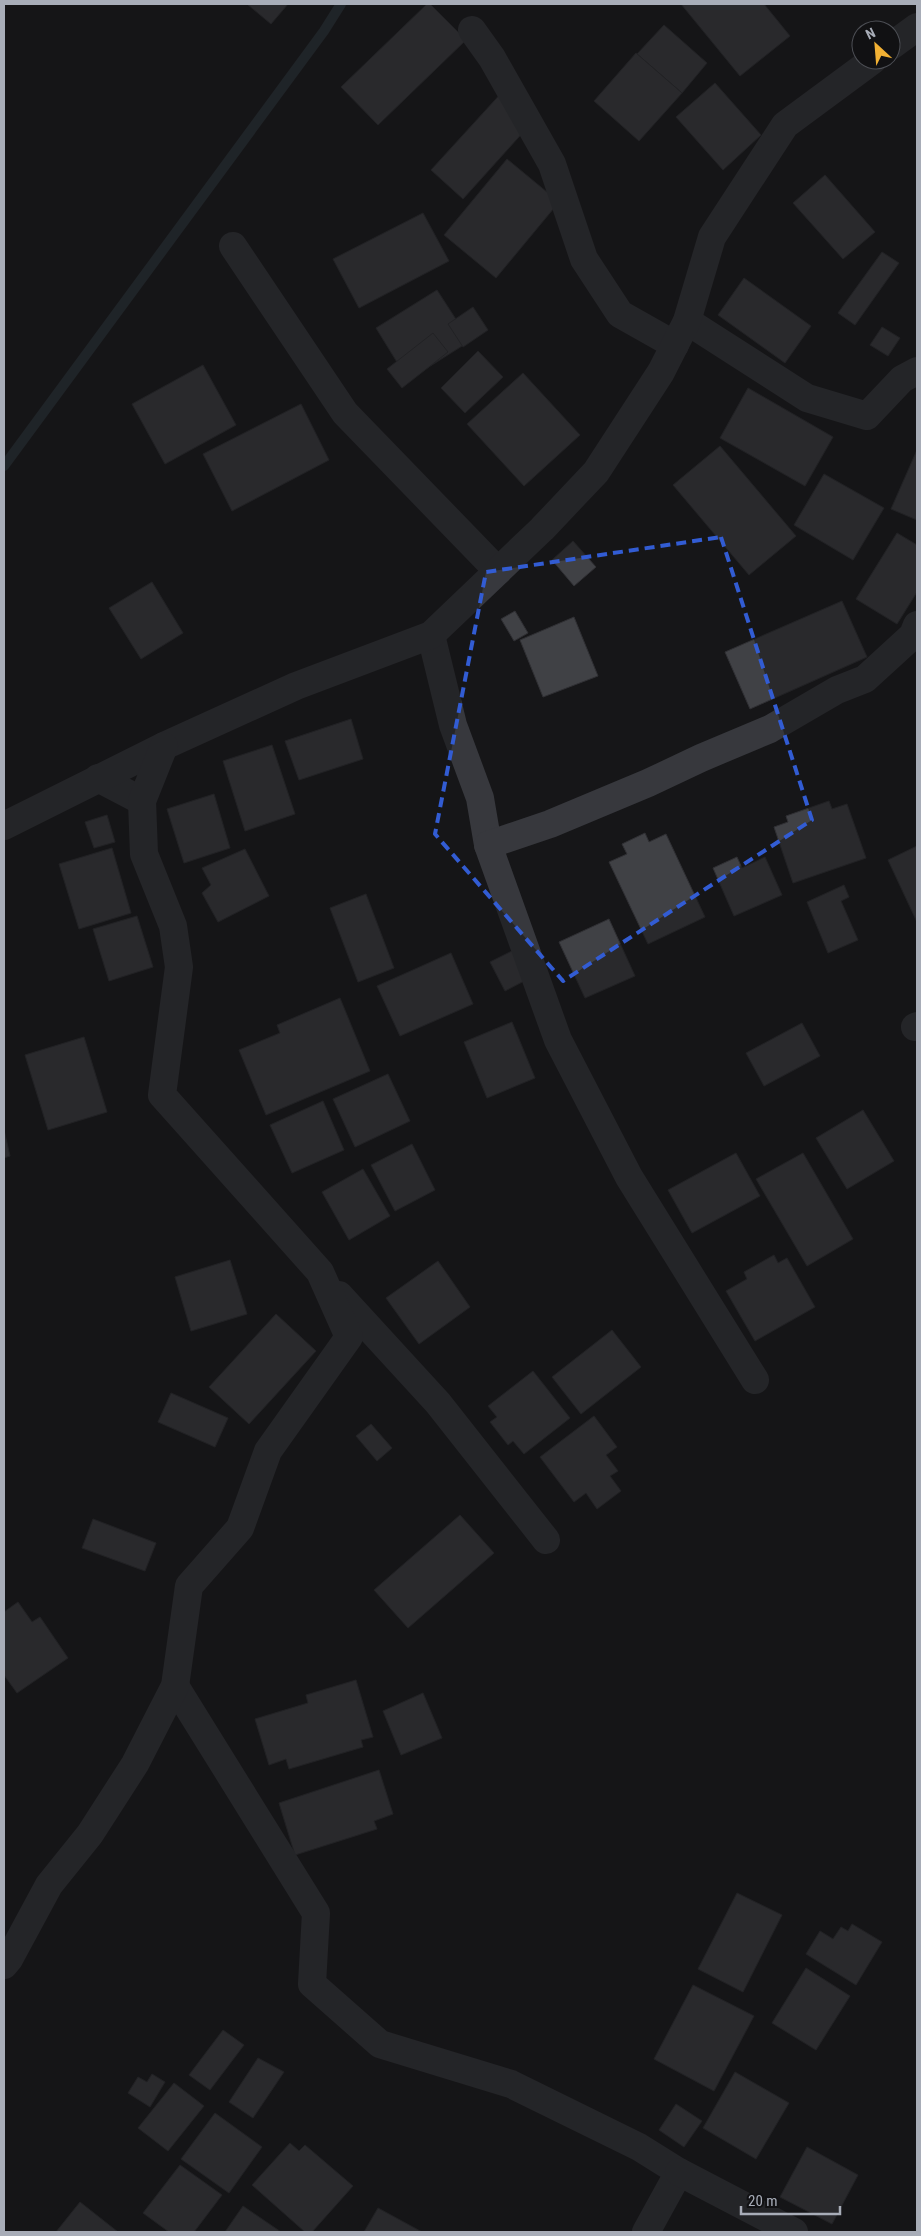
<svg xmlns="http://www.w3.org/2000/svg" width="921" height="2236" font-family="'Roboto Condensed',sans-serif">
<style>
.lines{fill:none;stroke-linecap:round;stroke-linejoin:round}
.stream{stroke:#2c353c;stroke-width:10}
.building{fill:#404145;stroke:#303034}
.street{stroke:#37383d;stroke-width:28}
.marked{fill:none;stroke:#325cd3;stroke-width:4;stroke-dasharray:10 6;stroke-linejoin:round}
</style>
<rect width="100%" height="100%" fill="#161618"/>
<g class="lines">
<polyline class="stream" points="4,466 324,31 341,4"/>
</g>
<g class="building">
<polygon points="247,4 288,4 271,24"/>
<polygon points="427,4 430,4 466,40 378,125 341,87"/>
<polygon points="681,4 764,4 790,36 740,76"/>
<polygon points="664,25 707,63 682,93 637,54"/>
<polygon points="636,53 682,93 639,141 594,101"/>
<polygon points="715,83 761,135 723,170 676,117"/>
<polygon points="505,89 536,118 463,199 431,170"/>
<polygon points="507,159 559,202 496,278 444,235"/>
<polygon points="825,175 875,232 843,259 793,203"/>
<polygon points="423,213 449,261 359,308 333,259"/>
<polygon points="882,252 899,263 855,325 838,313"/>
<polygon points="744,278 811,326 785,363 718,315"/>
<polygon points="437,290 470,341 408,380 376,328"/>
<polygon points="473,307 488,330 463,347 448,324"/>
<polygon points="882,327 900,338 888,356 870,345"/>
<polygon points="433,333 448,352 402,388 387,369"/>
<polygon points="478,351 503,377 465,413 441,388"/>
<polygon points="203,365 236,425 165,464 132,404"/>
<polygon points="523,373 580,435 524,486 467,424"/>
<polygon points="748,388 833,437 805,486 720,438"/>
<polygon points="301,404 329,460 232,511 203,454"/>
<polygon points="720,446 796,536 749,575 673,485"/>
<polygon points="917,450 917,520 891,509"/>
<polygon points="824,474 884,508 853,560 794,525"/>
<polygon points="897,533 917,545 917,592 897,624 856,599"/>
<polygon points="573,541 596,567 574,586 552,560"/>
<polygon points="152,582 183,633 141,659 109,608"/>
<polygon points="842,601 867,657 750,709 725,652"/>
<polygon points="515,611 528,633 514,641 501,619"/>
<polygon points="574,617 598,676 543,697 520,640"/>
<polygon points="351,719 363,759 299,780 285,741"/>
<polygon points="272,745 295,814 245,831 223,761"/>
<polygon points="214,794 230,848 184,863 167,809"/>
<polygon points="829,801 832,809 847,804 866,858 793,883 774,827 788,822 786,816"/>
<polygon points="107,815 115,842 94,848 85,822"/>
<polygon points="645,833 649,842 666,834 705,917 648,944 609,862 627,854 622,844"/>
<polygon points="917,846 917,922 888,860"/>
<polygon points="112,848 131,913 79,929 59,864"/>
<polygon points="245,849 269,896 218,922 202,893 211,885 202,868"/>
<polygon points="737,857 742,868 765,857 782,895 734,916 713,868"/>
<polygon points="844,885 849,897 841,901 858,940 828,953 807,902"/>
<polygon points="366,894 394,968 358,982 330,908"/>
<polygon points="137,916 153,967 109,981 93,929"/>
<polygon points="609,919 635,976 585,998 559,942"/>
<polygon points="512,951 526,980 505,991 490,962"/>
<polygon points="451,953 473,1004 400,1036 377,986"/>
<polygon points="340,998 370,1071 266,1115 239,1050 280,1033 277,1025"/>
<polygon points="512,1022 535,1078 487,1098 464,1042"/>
<polygon points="802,1023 820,1056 764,1086 746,1053"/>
<polygon points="84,1037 107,1112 48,1130 25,1055"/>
<polygon points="388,1074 410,1121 355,1147 333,1099"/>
<polygon points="323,1101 344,1150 292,1173 270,1125"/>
<polygon points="863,1110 894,1161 847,1189 816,1138"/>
<polygon points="4,1130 10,1156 4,1158"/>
<polygon points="412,1144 435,1190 395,1211 371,1165"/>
<polygon points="736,1153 760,1196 692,1233 668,1190"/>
<polygon points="803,1153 853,1239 807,1266 756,1179"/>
<polygon points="363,1169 390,1216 349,1240 322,1192"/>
<polygon points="774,1255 778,1263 787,1258 815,1307 755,1341 726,1291 747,1279 744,1272"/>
<polygon points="230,1260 247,1314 191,1331 175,1277"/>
<polygon points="438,1261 470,1307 419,1344 386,1298"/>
<polygon points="276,1314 316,1351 249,1424 209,1387"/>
<polygon points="612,1330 641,1367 581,1414 552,1377"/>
<polygon points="533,1371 570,1418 524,1454 513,1441 508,1445 490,1422 497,1417 488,1406"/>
<polygon points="171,1393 228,1418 215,1447 158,1422"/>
<polygon points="594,1416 617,1447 606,1455 618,1471 610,1476 621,1491 597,1509 586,1493 574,1502 540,1457"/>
<polygon points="371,1424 392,1448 377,1461 356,1436"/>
<polygon points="460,1515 494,1553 408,1628 374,1590"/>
<polygon points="93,1519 156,1543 145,1571 82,1548"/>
<polygon points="18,1602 32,1622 40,1617 68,1658 17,1693 4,1675 4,1612"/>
<polygon points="356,1680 373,1737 361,1740 363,1747 289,1769 286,1759 269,1765 255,1719 308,1703 306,1695"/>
<polygon points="423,1693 442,1738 401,1755 383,1711"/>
<polygon points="379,1770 393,1814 374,1821 377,1829 295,1855 279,1803"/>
<polygon points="737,1893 782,1915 743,1992 698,1969"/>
<polygon points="852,1924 882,1942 856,1985 806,1954 820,1931 833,1939 841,1927 848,1931"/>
<polygon points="806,1968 850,1996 816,2050 772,2023"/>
<polygon points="693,1985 754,2016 714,2091 654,2059"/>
<polygon points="223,2030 244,2045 210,2090 189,2075"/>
<polygon points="258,2058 284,2072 253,2118 229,2102"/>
<polygon points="735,2072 789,2103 756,2159 703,2128"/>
<polygon points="152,2074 165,2082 150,2107 128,2093 138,2077 147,2082"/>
<polygon points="174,2083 204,2106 168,2151 138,2128"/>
<polygon points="676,2104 702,2121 684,2147 659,2130"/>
<polygon points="215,2113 262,2147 229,2193 181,2159"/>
<polygon points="290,2143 299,2151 305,2145 353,2186 312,2232 305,2232 252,2185"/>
<polygon points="807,2147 858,2175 832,2224 780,2197"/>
<polygon points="180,2165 222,2195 194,2232 169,2232 143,2213"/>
<polygon points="80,2202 118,2232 56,2232"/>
<polygon points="243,2206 281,2232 225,2232"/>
<polygon points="378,2208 422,2232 364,2232"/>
</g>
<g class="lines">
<g class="street">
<polyline points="472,30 492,58 552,164 584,259 620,314 675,345"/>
<polyline points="891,46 917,27"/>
<polyline points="233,246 345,413 498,571"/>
<polyline points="687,321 807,398 867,416 902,379 917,371"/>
<polyline points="431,635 453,725 480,798 488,845"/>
<polyline points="98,778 142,801"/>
<polyline points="4,826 164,746 296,686 431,635 542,529 596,472 661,372 687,321 712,237 785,125 873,60"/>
<polyline points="915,1027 917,1026"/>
<polyline points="339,1295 438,1403 546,1540"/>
<polyline points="755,1380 629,1177 558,1040 488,845 550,824 648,783 701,758 770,729 837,690 865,679 913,635 917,625"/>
<polyline points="175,1686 316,1913 312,1984 380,2044 511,2084 639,2147 679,2172 646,2232"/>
<polyline points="4,1965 9,1959 49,1885 90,1834 135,1764 175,1686 189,1586 240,1528 268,1451 349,1337 320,1272 162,1095 179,967 173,926 144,854 142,801 164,746"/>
<polyline points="679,2172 794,2232"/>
</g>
</g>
<path d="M0 0H921V2236H0ZM721,537L812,820L563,981L435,834L486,572Z" fill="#161618" fill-opacity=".55" fill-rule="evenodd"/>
<path class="marked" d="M721,537L812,820L563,981L435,834L486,572Z"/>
<rect width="921" height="2236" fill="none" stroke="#a8adb8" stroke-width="10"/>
<g transform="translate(876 45) rotate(334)"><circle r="24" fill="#111113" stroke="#4d4f55"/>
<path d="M0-4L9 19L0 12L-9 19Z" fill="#f2b134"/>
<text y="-8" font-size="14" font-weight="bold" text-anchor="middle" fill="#a8adb8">N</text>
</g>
<path d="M741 2206v8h99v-8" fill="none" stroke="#a8adb8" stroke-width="2.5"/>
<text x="748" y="2206" font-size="15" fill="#a8adb8" stroke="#111113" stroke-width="4" paint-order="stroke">20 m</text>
</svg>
